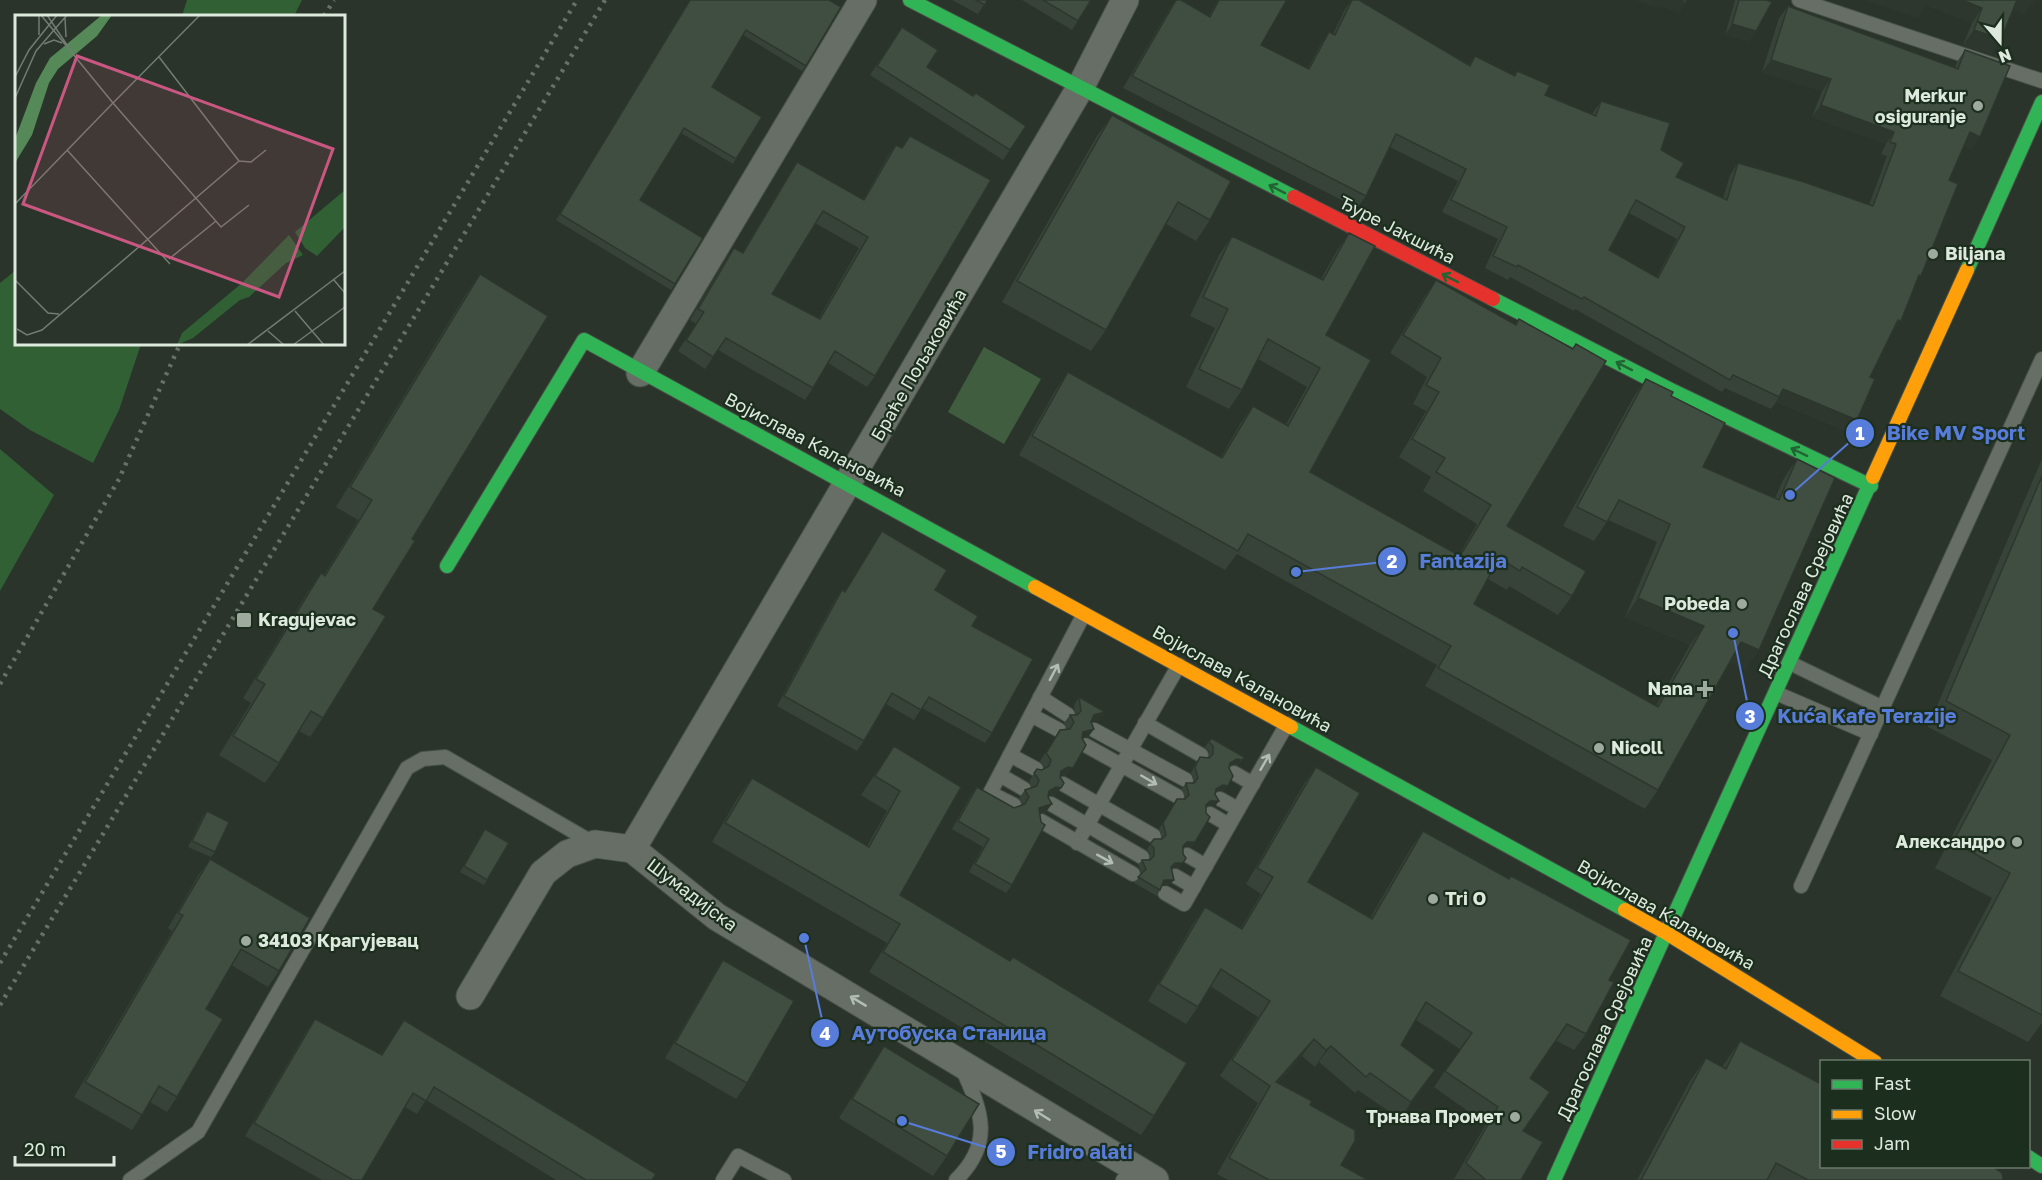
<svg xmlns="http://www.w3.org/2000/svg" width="2042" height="1180" font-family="'Golos Text',sans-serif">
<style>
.green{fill:#405d40}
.forest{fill:#306034}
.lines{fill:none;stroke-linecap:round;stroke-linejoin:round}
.lane-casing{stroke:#485148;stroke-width:16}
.street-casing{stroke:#485148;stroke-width:29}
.fast-casing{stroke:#485148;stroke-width:16}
.slow-casing{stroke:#485148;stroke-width:16}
.jam-casing{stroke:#485148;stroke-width:16}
.lane{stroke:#666e66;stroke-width:14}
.street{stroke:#666e66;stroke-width:27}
.fast{stroke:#30b455;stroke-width:14}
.slow{stroke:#ff9f0a;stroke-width:14}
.jam{stroke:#e5322d;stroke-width:14}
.rail{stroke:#687068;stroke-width:4.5;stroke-dasharray:3 6;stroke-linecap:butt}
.wall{fill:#374338;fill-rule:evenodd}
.shaded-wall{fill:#2d372e}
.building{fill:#404e41;stroke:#2d372e;stroke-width:1.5;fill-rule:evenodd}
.oneway{stroke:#246433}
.oneway2{stroke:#b3beb3}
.poi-dot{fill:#9eaa9e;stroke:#1c2e1d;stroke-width:2}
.labels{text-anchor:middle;stroke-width:4.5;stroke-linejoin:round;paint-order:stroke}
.poi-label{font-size:18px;font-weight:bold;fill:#dde9dd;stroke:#1c2e1d;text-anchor:end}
.street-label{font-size:18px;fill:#dde9dd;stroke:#1c2e1d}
.inset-road{fill:none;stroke:#727c72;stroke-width:1.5}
.view{fill:#ca5782;fill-opacity:0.15;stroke:#ca5782;stroke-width:3}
.inset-edge{fill:none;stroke:#dde9dd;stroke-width:3}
.leader{fill:none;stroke:#577cda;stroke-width:2}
.callout-dot{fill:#577cda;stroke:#1c2e1d;stroke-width:2}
.mark-label{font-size:18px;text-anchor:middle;font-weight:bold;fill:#fff}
.callout-label{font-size:20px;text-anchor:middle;font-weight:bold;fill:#577cda;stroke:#1c2e1d;stroke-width:4.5;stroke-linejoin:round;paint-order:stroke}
</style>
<rect width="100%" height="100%" fill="#2a342a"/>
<polygon class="green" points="984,347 1041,379 1004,444 948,412"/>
<g class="forest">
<polygon points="187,0 302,0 294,16 182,16"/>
<polygon points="16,270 16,344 141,344 119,410 93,463 30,430 0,409 0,283"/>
<polygon points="0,449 54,495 0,591"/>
</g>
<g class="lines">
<g class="lane-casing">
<g id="lane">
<polyline points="1799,0 2042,81"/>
<polyline points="1790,663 1883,708"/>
<polyline points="1776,693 1871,734"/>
<polyline points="1040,697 1068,715"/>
<polyline points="1031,715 1059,730"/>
<polyline points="1145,723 1201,755"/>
<polyline points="1094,730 1186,780"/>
<polyline points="1085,745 1177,796"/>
<polyline points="1010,755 1036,769"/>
<polyline points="1234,773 1253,784"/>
<polyline points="1000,775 1024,789"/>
<polyline points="1063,784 1154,836"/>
<polyline points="1220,799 1238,809"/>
<polyline points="1051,804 1142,857"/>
<polyline points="1014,805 990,793 1084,614"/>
<polyline points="1210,814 1229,825"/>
<polyline points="1041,821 1133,874"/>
<polyline points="1077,843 1179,665"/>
<polyline points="1187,855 1206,866"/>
<polyline points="1175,876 1194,887"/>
<polyline points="1801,886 2042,359"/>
<polyline points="1165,893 1184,904 1287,724"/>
<polyline points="130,1180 198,1132 407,768 423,759 445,757 595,844"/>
<polyline points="723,1180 738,1156 784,1180"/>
<path d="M956,1180C994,1143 982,1112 962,1068"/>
<polyline points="1123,1180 1145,1176"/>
</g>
</g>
<g class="street-casing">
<g id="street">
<polyline points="640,373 863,0"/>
<polyline points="632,849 1080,88 1125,0"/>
<polyline points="632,849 717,917 1155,1180"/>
<polyline points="470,996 543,873 567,854 595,844 632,849"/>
</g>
</g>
<g class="fast-casing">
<g id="fast">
<polyline points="910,0 1294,197"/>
<polyline points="1967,270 2042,102"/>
<polyline points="1493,299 1671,390 1871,486"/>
<polyline points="447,566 584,340 1035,587"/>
<polyline points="1291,727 1625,910"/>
<polyline points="2028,1157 2042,1166"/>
<polyline points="1554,1180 1873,477"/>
</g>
</g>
<g class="slow-casing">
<g id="slow">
<polyline points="1873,477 1967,270"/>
<polyline points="1035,587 1291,727"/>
<polyline points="1625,910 1668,934 1875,1062"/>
</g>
</g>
<g class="jam-casing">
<polyline id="jam" points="1294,197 1493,299"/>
</g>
<use href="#lane" class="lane"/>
<use href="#street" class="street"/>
<use href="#fast" class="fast"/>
<use href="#slow" class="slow"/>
<use href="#jam" class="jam"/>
<g class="rail">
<polyline points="324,16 334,0"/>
<polyline points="0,684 119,479 180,344"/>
<polyline points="0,963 577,0"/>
<polyline points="0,1005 605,0"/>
</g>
</g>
<g class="wall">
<polygon points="690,0 829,0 806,66 802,71 743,35 712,87 736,159 733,164 681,133 640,200 675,284 671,290 556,220"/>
<polygon points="952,0 987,0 978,14"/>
<polygon points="1022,0 1091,0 1072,30"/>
<path d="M1176,0L1209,16L1218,0H1285L1261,45L1308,68L1321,44L1329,32L1333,34L1345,9L1352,0H1359L1469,65L1475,56L1514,75L1517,71L1545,95L1592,114L1601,101L1661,150L1676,177L1723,198L1730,175L1738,163L1869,205L1887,156L1881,154L1886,144L1812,117L1822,91L1762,72L1779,18L1788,6L1955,68L1957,62L1965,50L1972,149L1964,146L1949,180L1915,285L1892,333L1870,377L1849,432L1776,402L1771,409L1725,388L1722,392L1575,309L1574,311L1510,277L1508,280L1485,268L1498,239L1442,212L1458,181L1390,147L1366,196L1357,208L1123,88L1169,10ZM1629,213L1677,239L1657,277L1609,250Z"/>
<polygon points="1735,0 1766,0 1756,31 1749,41 1725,35"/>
<polygon points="1866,0 2034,0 2024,14 2013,9 1991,54 1963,45 1972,23 1926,5 1917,17"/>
<polygon points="896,36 1010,150 1003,160 870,75"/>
<polygon points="1112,115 1210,220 1196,241 1166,224 1106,330 1091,351 1002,302 1097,136"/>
<path d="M910,136L875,376L867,387L828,363L813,388L805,400L718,350L705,369L678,351L696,324L690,320L726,259L734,248L742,253L789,174L797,162L863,200L888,156L896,145L902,148ZM815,223L859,248L819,318L772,294Z"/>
<polygon points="1349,233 1326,335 1310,472 1459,555 1477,524 1423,491 1431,477 1399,457 1426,411 1413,404 1427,377 1390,353 1423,299 1436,280 1515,325 1519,319 1572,349 1576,344 1507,526 1572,596 1558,615 1509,586 1507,590 1488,579 1474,604 1656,706 1690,645 1625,617 1657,542 1608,520 1594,541 1563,526 1633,398 1646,379 1671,396 1703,467 1775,498 1784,478 1797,459 1759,650 1746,669 1730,662 1658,790 1645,809 1425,686 1437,665 1237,554 1225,570 1019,455 1055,391 1068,372 1221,457 1240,424 1253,406 1286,424 1307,387 1258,359 1242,390 1229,409 1186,387 1215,328 1190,316 1219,255 1232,236 1321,279 1336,252"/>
<polygon points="480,274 412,539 373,609 323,718 310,737 299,731 279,763 265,783 219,755 251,703 243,698 307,593 321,573 324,575 358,520 336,507 466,294"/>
<polygon points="2042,459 2042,1023 2028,1042 1940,996 1992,898 1935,868 1992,760 1928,727"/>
<polygon points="882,531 935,590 972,626 992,733 985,743 922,708 914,720 886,704 864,741 857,751 777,706 835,600 842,590 845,591"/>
<polygon points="1079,697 1100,720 1091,722 1094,729 1088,737 1082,739 1067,776 1062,775 1060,777 1055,796 1050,795 1048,797 1046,812 1040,814 1012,885 1006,893 969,872 983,847 952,829 971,795 977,787 1014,808 1023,805 1019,798 1025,790 1032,787 1029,781 1037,769 1042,770 1045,768 1040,761 1060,730 1067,729 1064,723 1070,715 1075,715 1074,705"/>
<polygon points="1211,738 1239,765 1233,764 1229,766 1228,786 1224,791 1219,790 1215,792 1215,794 1219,801 1215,806 1206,806 1192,847 1183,847 1180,868 1171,868 1170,885 1162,886 1157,896 1134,883 1142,874 1138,865 1142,860 1150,859 1150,853 1147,849 1154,839 1162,839 1159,829 1177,799 1185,799 1182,788 1186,783 1194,783 1191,773 1196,763 1200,757 1209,757 1209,751 1205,747"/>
<polygon points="894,746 961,787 900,895 1154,1116 1141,1135 869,972 887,943 712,842 738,797 752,778 867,846 887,811 861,795"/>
<polygon points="1316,767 1308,882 1370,918 1411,848 1423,831 1508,879 1511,876 1609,980 1586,1034 1574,1050 1555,1040 1530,1078 1523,1131 1521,1180 1454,1179 1486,1124 1434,1087 1460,1049 1416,1020 1401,1045 1435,1070 1400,1119 1358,1090 1355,1093 1319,1062 1315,1067 1302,1056 1278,1083 1310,1105 1341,1165 1368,1180 1228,1180 1217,1174 1258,1103 1220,1076 1258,1017 1210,986 1198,1007 1186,1024 1148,1001 1193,924 1205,907 1241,928 1261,894 1246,884 1304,784"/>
<polygon points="207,811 215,852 211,857 188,847 203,816"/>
<polygon points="485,829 487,880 484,885 460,872"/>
<polygon points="210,859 279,971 268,987 231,965 206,1009 177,1097 167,1112 150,1102 132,1130 74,1097 172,931 168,928 199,874"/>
<polygon points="723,960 747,1083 736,1099 665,1058 713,976"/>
<polygon points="315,1019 381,1055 404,1020 652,1180 556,1180 426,1100 417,1114 405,1107 362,1180 322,1180 245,1136 306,1032"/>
<polygon points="1740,1041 1821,1084 2003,1180 1637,1180 1690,1081 1706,1058 1722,1067"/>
<polygon points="884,1046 947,1156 933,1176 839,1118 871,1066"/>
</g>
<g class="shaded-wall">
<polygon points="1633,0 1677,0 1686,3 1679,13 1659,6 1658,8"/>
<polygon points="1866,0 1962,0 1982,8 1972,23 1926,5 1917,17"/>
<polygon points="2014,0 2034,0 2024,14 2009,8"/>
<polygon points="1732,24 1756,31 1749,41 1725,35"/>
<polygon points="1974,30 2001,39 1991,54 1963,45"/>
<polygon points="1771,60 1831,79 1822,91 1762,72"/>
<polygon points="1821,105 1894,132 1886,144 1812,117"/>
<polygon points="1970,132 1980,137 1972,149 1961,145"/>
<polygon points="1898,320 1901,321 1892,333 1890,332"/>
<polygon points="1783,389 1857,420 1849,432 1776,402"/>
<polygon points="1638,598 1704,626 1690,645 1625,617"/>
<polygon points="1741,642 1759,650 1746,669 1728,661"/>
<polygon points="1105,712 1100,720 1089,723 1094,715"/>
<polygon points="1094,729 1088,737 1077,740 1083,732"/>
<polygon points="1237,759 1243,760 1239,765 1233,764 1227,768 1230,763"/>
<polygon points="1068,767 1073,768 1067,776 1062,775 1056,779 1061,771"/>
<polygon points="1223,785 1228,786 1224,791 1219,790 1212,794 1216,789"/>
<polygon points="1056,787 1061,788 1055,796 1050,795 1044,799 1049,791"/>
<polygon points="1210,801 1219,801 1215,806 1206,806 1206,805"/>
<polygon points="1052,804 1046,812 1034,816 1039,808"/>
<polygon points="1187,842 1195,842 1192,847 1183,847 1183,846"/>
<polygon points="1175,863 1183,863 1180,868 1171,868 1171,867"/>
<polygon points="1164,880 1174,880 1170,885 1160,886"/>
<polygon points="1314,1039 1302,1056 1265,1098 1276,1082"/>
<polygon points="1331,1046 1319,1062 1315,1067 1326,1050"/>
<polygon points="1435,1070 1424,1087 1400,1119 1411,1102"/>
</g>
<g class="building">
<polygon points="690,0 829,0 841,7 806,66 746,30 712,87 762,117 736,159 684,128 640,200 703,238 675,284 560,214"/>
<polygon points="976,0 987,0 985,5"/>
<polygon points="1043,0 1091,0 1078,21"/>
<path d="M1176,0H1181L1210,17L1219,0H1285L1286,1L1261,45L1309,69L1329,32L1335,35L1352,0H1359L1470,66L1475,56L1515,76L1517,71L1550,85L1545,95L1596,116L1601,101L1670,123L1661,150L1684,163L1676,177L1727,200L1738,163L1804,182L1873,206L1896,144L1890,142L1894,132L1821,105L1831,79L1771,60L1788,6L1958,69L1965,50L2010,66L1980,137L1970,132L1949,180L1958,184L1921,276L1919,275L1901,321L1898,320L1870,377L1875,379L1857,420L1783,389L1779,397L1733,375L1730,380L1584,297L1582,299L1518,265L1517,267L1493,256L1507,227L1451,200L1466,169L1396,134L1366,196L1132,76ZM1636,200L1685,227L1658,278L1609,250Z"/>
<polygon points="1677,0 1687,0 1686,3"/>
<polygon points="1739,0 1766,0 1772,2 1756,31 1732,24"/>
<polygon points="1962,0 2017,0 2001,39 1974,30 1982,8"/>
<polygon points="902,27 938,50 927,67 973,96 976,93 1026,126 1010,150 877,66"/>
<polygon points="1112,115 1231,181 1210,220 1178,202 1106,330 1017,281"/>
<path d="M910,136L991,180L875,376L835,351L813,388L726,338L713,357L686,340L704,312L698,309L734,248L743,253L797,162L864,200L896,145L902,148ZM823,211L868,237L820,319L772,294Z"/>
<polygon points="1349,233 1375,246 1326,335 1371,360 1310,472 1460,556 1491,505 1436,472 1445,458 1412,439 1439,392 1426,385 1441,358 1403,335 1436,280 1516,325 1519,319 1573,349 1576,344 1606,361 1507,526 1586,571 1572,596 1522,567 1520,571 1499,558 1474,604 1658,707 1704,626 1638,598 1670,524 1619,500 1607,522 1577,507 1646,379 1673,392 1671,396 1725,423 1703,467 1779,500 1797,459 1835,478 1759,650 1741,642 1658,790 1438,668 1451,646 1248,534 1238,551 1032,436 1068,372 1222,458 1253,406 1288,426 1320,368 1268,339 1242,390 1199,369 1228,309 1203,297 1232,236 1323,280"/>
<polygon points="480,274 548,316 412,539 415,541 373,609 386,616 323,718 311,711 279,763 233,736 265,684 256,679 321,573 325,576 372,500 350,487"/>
<polygon points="2042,476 2042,1015 1958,971 2010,873 1953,842 2010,735 1946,701"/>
<polygon points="882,531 947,570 935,590 978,616 972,626 1033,659 992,733 929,697 921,710 892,693 864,741 784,696 842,590 845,592"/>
<polygon points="1079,697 1105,712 1094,715 1091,722 1094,729 1083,732 1082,738 1086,745 1073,768 1068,767 1061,771 1060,777 1064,783 1061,788 1056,787 1049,791 1048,797 1052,804 1039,808 1041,822 1045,825 1012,885 975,864 989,839 958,821 977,787 1014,808 1025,804 1029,797 1025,790 1037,786 1039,780 1034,773 1037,769 1042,770 1049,766 1051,760 1046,753 1060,730 1070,729 1074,722 1070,715 1077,715 1081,711"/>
<polygon points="1211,738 1244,757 1243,760 1237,759 1230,763 1229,768 1233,776 1228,786 1223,785 1216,789 1215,794 1219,801 1210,801 1206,805 1206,813 1210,817 1195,842 1187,842 1183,846 1183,854 1186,858 1183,863 1175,863 1171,867 1174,880 1164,880 1160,890 1138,877 1146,869 1142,860 1150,860 1154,856 1154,848 1150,844 1154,839 1162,839 1166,835 1163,823 1177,799 1185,799 1189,795 1186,783 1194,783 1198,778 1195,767 1200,757 1209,758 1213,754 1213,746 1209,742"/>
<polygon points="894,746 961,787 900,895 1010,961 1013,957 1187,1063 1154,1116 883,952 900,924 725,823 752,778 869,847 900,791 875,776"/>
<polygon points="1316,767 1360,793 1308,882 1372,919 1423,831 1509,879 1511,876 1631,940 1609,980 1614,982 1586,1034 1567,1024 1530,1078 1550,1092 1523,1131 1543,1142 1521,1180 1486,1180 1466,1163 1498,1107 1445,1071 1472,1033 1426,1002 1401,1045 1435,1070 1411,1102 1370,1073 1366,1077 1331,1046 1326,1050 1314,1039 1276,1082 1312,1101 1310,1105 1355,1130 1355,1141 1341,1165 1368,1180 1269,1180 1229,1158 1270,1086 1232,1060 1270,1001 1221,969 1198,1007 1159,984 1205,907 1242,929 1273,877 1257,868"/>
<polygon points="207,811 229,822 215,852 192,841"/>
<polygon points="485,829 509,843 487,880 464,866"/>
<polygon points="210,859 310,918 279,971 241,949 206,1009 223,1019 177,1097 159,1086 142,1115 85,1082 183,915 178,913"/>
<polygon points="723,960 794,1001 747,1083 675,1043"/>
<polygon points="315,1019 382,1055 404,1020 656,1174 652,1180 586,1180 434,1087 426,1101 413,1093 362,1180 353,1180 254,1123"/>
<polygon points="1740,1041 1821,1084 1821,1167 1993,1167 2002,1173 2003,1180 1808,1180 1776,1163 1767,1180 1641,1180 1706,1058 1726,1069"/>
<polygon points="884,1046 979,1104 947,1156 852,1099"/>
</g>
<defs><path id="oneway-shaft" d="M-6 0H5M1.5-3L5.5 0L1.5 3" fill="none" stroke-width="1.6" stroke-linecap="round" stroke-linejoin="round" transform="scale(1.5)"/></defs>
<g class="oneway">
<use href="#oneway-shaft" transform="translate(1277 189) rotate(-153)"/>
<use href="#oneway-shaft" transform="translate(1450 278) rotate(-153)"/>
<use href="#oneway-shaft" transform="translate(1624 366) rotate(-153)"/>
<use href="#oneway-shaft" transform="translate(1799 452) rotate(-154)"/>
</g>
<g class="oneway2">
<use href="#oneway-shaft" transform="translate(1054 672) rotate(-62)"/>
<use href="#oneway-shaft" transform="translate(1265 762) rotate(-60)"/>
<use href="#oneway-shaft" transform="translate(1149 780) rotate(30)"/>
<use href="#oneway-shaft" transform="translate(1105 859) rotate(29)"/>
<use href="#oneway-shaft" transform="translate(858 1001) rotate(-149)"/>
<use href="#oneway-shaft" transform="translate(1042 1115) rotate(-148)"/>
</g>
<g class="poi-dot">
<circle cx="1978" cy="106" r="6"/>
<circle cx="1933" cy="254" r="6"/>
<circle cx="1742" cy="604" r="6"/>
<rect x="236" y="612" width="16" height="16" rx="3"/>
<path d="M1702 680h6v6h6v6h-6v6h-6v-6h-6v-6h6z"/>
<circle cx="1599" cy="748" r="6"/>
<circle cx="2017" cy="842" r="6"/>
<circle cx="1433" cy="899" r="6"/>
<circle cx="246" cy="941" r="6"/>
<circle cx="1515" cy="1117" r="6"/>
</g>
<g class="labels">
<g class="poi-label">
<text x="1966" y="102">Merkur<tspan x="1966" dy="21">osiguranje</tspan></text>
<text x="1945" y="260" text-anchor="start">Biljana</text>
<text x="1730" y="610">Pobeda</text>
<text x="258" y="626" text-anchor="start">Kragujevac</text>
<text x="1693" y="695">Nana</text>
<text x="1611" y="754" text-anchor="start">Nicoll</text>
<text x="2005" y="848">Александро</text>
<text x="1445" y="905" text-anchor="start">Tri O</text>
<text x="258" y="947" text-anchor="start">34103 Крагујевац</text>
<text x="1503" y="1123">Трнава Промет</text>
</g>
<g class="street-label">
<text transform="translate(1397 230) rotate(27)" y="6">Ђуре Јакшића</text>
<text transform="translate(919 365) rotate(-60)" y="6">Браће Пољаковића</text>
<text transform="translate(815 445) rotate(28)" y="6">Војислава Калановића</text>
<text transform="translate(1806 585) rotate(-65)" y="6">Драгослава Срејовића</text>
<text transform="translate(1242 679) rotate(29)" y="6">Војислава Калановића</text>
<text transform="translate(692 895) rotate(37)" y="6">Шумадијска</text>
<text transform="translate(1666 915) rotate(30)" y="6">Војислава Калановића</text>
<text transform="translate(1605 1028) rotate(-65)" y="6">Драгослава Срејовића</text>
</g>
</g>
<g transform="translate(15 15)">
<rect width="330" height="330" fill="#2a342a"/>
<path d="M330,175V212L302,241L290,233L280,217ZM274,220L288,240L271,248L234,282L225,285L178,323L162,330L167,318L227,268Z" fill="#306034"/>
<path d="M87,0H97L82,21L43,54L34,68L17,120L0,148V124L21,68L35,43Z" fill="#568958"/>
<path class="inset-road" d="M32,0L54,33M185,0L98,88L206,212L234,190M50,3L51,22M24,20V0M29,29L39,25L47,28M144,42L224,146M0,62L14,35L42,0M0,83L21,36L52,0M52,135L155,249M224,146L236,147L251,135M0,189L98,88L26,0M154,244L201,206M318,264L330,278M0,265L33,298L44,299M280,296L309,330M2,314L12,320L27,315L224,146M253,316L269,330M232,330L330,256M278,330L330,292"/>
<path class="view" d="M62,41L318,134L264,282L8,189Z"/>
<rect width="330" height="330" class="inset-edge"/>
</g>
<path class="leader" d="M1790 495L1860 433M1296 572L1392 561M1733 633L1750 716M804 938L825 1033M902 1121L1001 1152"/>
<g class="callout-dot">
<circle cx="1790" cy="495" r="6"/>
<circle cx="1296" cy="572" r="6"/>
<circle cx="1733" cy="633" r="6"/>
<circle cx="804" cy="938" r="6"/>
<circle cx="902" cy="1121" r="6"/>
<circle cx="1860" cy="433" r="15"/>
<circle cx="1392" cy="561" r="15"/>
<circle cx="1750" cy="716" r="15"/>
<circle cx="825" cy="1033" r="15"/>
<circle cx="1001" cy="1152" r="15"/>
</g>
<g class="mark-label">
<text x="1860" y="440">1</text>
<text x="1392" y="568">2</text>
<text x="1750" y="723">3</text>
<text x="825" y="1040">4</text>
<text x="1001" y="1158">5</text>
</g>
<g class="callout-label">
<text x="1956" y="440">Bike MV Sport</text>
<text x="1463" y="568">Fantazija</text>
<text x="1867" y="723">Kuća Kafe Terazije</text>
<text x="949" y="1040">Аутобуска Станица</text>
<text x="1080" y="1159">Fridro alati</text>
</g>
<rect x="1820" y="1060" width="210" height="108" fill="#1c2e1d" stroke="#69796a" stroke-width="1.5"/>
<rect x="1832" y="1080" width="30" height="9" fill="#30b455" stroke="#69796a" stroke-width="1.5"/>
<text x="1874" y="1090" font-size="18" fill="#dde9dd">Fast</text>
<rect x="1832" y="1110" width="30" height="9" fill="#ff9f0a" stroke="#69796a" stroke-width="1.5"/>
<text x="1874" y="1120" font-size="18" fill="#dde9dd">Slow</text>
<rect x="1832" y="1140" width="30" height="9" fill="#e5322d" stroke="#69796a" stroke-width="1.5"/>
<text x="1874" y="1150" font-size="18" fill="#dde9dd">Jam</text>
<g transform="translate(2000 42) rotate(160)" stroke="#1c2e1d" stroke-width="4.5" paint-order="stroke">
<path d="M0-4.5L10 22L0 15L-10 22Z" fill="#dde9dd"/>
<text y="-9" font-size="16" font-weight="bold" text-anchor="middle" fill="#dde9dd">N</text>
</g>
<path d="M15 1156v9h99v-9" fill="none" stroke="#dde9dd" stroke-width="3"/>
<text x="24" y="1156" font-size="18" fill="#dde9dd" stroke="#1c2e1d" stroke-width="4.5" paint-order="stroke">20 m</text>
</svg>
